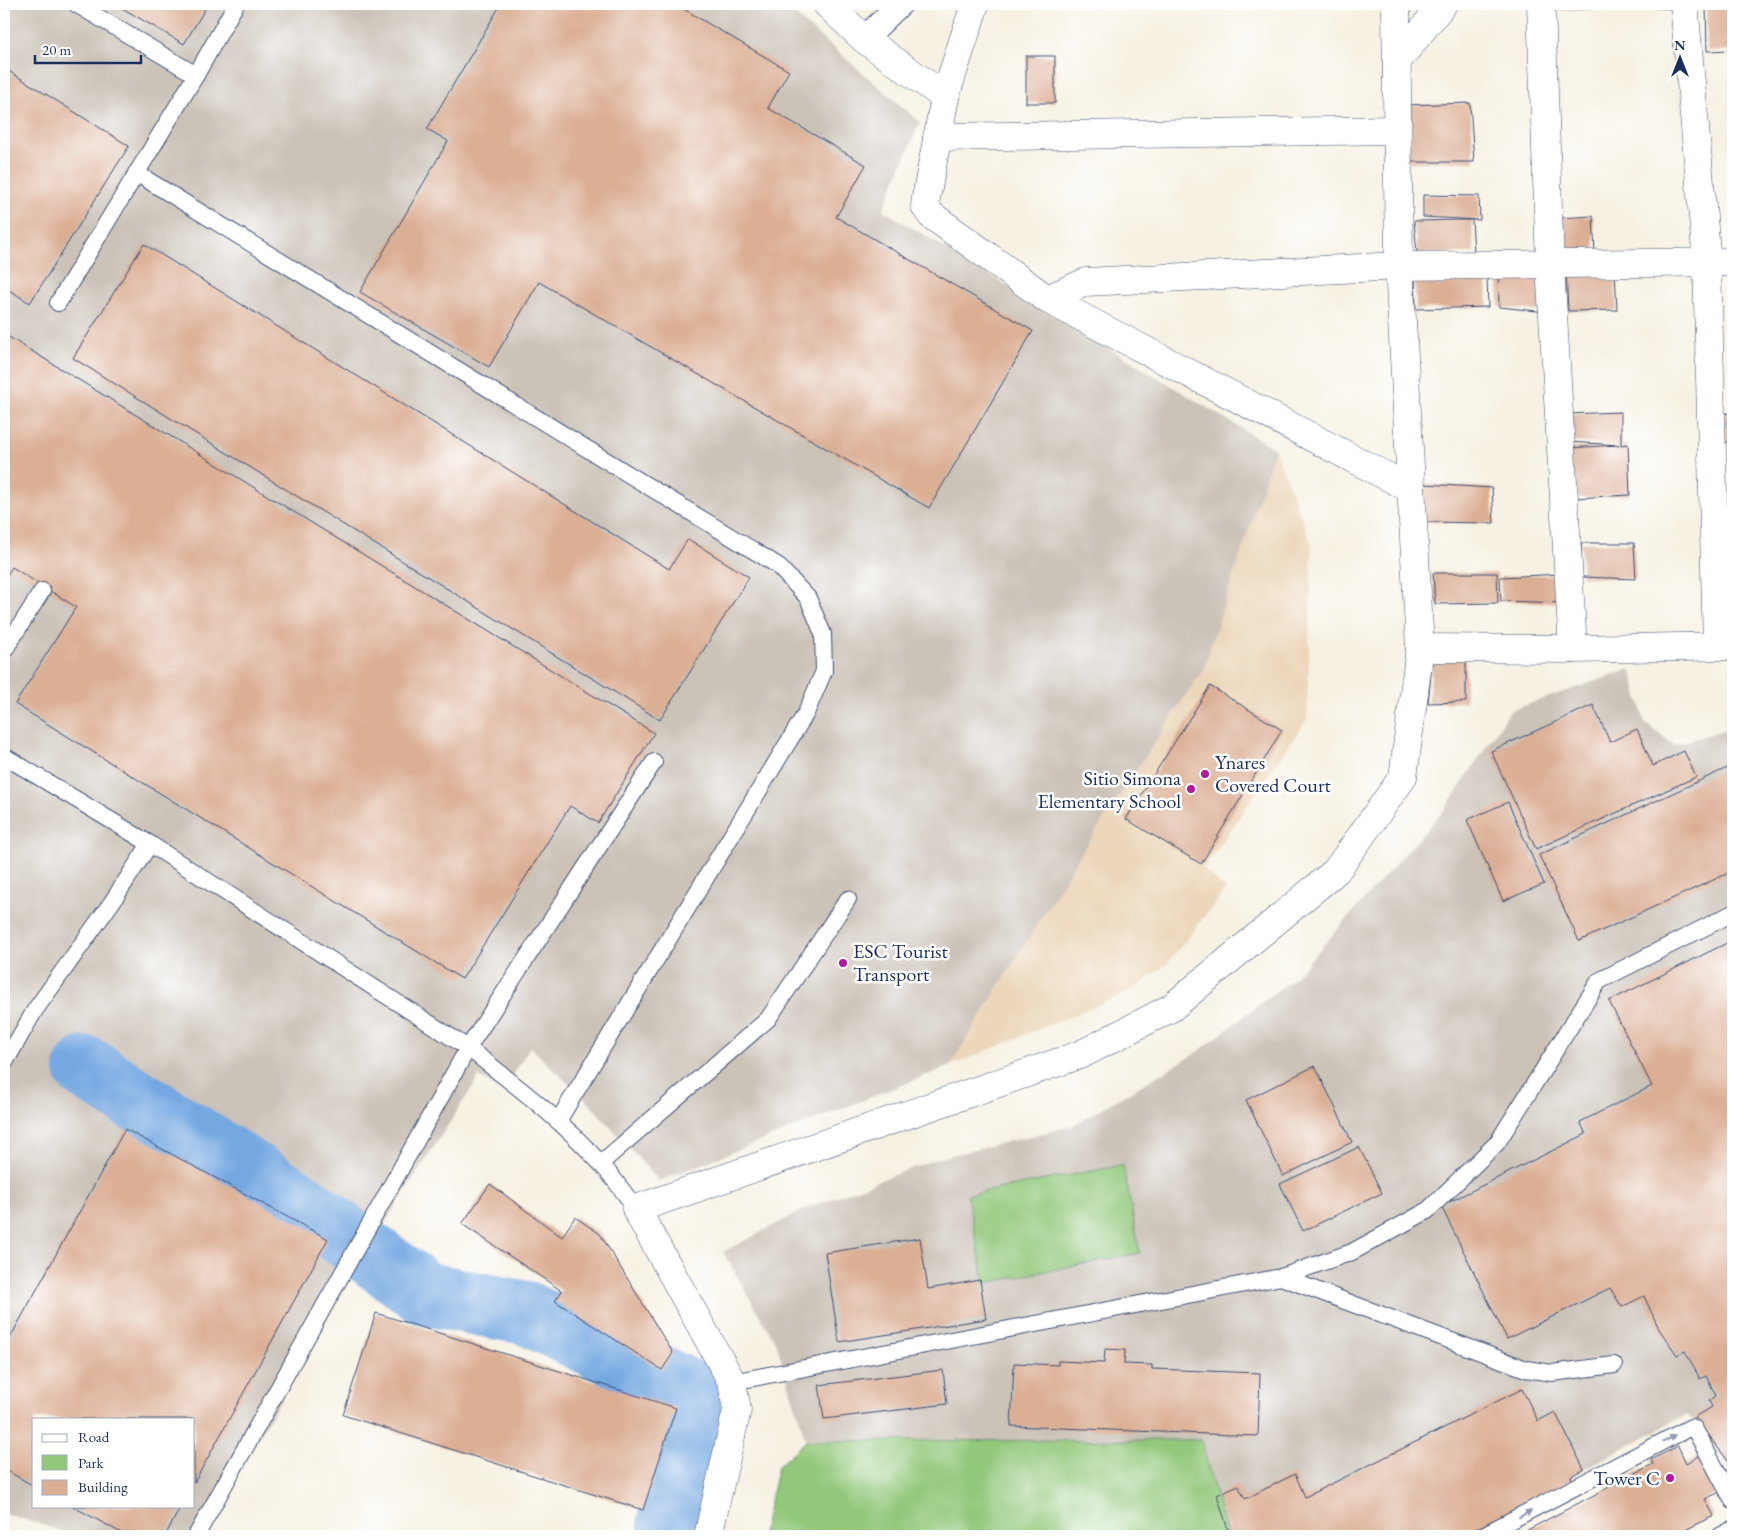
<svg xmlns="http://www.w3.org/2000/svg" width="1737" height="1540" font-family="'EB Garamond',serif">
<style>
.built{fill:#ecd7ba}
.industrial{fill:#cbc2b8;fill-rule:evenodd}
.green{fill:#92c87a;stroke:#567c6c}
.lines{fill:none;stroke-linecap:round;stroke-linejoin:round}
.river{stroke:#74a8e1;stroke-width:64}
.building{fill:#dbaf94}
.service-casing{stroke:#3c4c72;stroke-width:18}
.pedestrian-casing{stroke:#3c4c72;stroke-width:26}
.minor-casing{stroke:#3c4c72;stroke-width:29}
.service{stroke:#fff;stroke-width:16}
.pedestrian{stroke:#fff;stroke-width:24}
.minor{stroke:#fff;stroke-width:28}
.oneway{fill:#8d97ae}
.poi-dot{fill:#b5179e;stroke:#fff;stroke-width:2}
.labels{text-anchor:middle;stroke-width:5;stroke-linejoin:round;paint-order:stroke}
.poi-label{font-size:20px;fill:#1b2f5e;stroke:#fff;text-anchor:start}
</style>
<rect width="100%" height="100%" fill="#fff"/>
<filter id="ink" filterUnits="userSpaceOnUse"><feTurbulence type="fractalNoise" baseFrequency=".02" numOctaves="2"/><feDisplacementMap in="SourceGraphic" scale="10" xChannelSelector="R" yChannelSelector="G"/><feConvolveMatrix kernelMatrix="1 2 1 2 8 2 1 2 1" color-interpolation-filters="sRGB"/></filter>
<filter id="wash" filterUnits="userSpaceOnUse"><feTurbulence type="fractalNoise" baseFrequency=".0096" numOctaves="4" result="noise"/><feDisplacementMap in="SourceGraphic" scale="20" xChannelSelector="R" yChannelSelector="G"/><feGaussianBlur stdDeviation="1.12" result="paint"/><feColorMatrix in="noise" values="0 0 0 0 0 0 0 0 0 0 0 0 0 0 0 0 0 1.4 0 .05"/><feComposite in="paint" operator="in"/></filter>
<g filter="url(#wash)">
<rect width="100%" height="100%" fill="#f6f1e2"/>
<polygon class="built" points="1275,449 1312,545 1307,719 1203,869 1226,889 1167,964 1129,992 950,1066 1077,860 1203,670"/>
<g class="industrial">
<path d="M4,4H782L920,122L883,210L1275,449L1203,670L1077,860L950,1066L659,1181L588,1102L530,1047L503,1091L479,1077L361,1260L202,1536H76L4,1513ZM34,1419H194V1506H34Z"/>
<polygon points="1631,669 1645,723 1674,745 1727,729 1733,729 1733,1472 1687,1415 1455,1536 1227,1536 1201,1440 806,1441 777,1345 723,1252 807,1208 936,1159 1072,1126 1198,1052 1295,977 1445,809 1511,710"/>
</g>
<g class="green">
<polygon points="1123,1165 1140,1253 985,1283 967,1195"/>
<polygon points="1201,1440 1227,1536 762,1536 778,1466 806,1441"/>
</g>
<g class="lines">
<polyline class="river" points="86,1068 298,1202 426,1294 526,1313 691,1392 703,1403 669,1521"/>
</g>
<g id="blocks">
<g class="building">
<polygon points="115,4 208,4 184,44"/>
<polygon points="501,4 675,4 789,71 768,108 866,165 836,217 1033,331 929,508 539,282 489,367 360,292 448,141 427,129"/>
<polygon points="1555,4 1606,4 1606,8 1556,10"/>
<polygon points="1614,4 1672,4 1673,9 1613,5"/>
<polygon points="1706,4 1733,4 1733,50 1707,51"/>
<rect x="1026" y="56" width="29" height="47"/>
<polygon points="4,68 129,146 30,303 4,287"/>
<polygon points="1470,103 1474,162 1407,162 1405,105"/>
<polygon points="1423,195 1479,196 1480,220 1423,217"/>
<polygon points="1593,216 1595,253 1561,252 1560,218"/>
<polygon points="1472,220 1474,253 1417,253 1414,221"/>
<polygon points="144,244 669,569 688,539 749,577 660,720 73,358"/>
<polygon points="1615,271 1617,310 1568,311 1566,272"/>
<polygon points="1498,273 1547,274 1547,312 1499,307"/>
<polygon points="1487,275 1488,307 1416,309 1415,278"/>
<polygon points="4,334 654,733 598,823 570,806 462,979 15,704 76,607 12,567 4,580"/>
<polygon points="1621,412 1621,445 1628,444 1630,495 1575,498 1568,448 1619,445 1568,442 1568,414"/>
<polygon points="1733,413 1733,442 1716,442 1715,414"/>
<polygon points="1425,484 1492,488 1494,523 1423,522"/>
<polygon points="1581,543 1634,543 1636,579 1582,577"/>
<polygon points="1433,573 1497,573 1498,603 1435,604"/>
<polygon points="1563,574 1566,603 1501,601 1500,577"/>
<polygon points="1433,656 1466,656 1466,702 1428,703"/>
<polygon points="1210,686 1282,730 1201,864 1126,819"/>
<polygon points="1593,705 1610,742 1637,729 1653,766 1684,751 1696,777 1536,849 1491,751"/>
<polygon points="1727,768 1733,782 1733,871 1579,941 1539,855"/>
<polygon points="1508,802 1544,884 1503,901 1467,820"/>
<polygon points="1733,940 1733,1467 1694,1417 1712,1407 1709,1401 1716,1396 1706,1376 1700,1379 1685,1351 1677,1355 1659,1329 1644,1296 1622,1307 1610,1288 1507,1339 1441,1206 1586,1134 1580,1122 1652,1086 1609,1001"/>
<polygon points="1315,1066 1352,1142 1283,1176 1246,1100"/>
<polygon points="125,1129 328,1239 194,1483 194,1419 34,1419 34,1486 4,1469 4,1349"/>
<polygon points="1359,1147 1382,1193 1303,1231 1280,1184"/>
<polygon points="490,1184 562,1237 575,1217 600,1234 673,1353 662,1370 555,1301 562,1291 462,1224"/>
<polygon points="920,1238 928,1289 980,1280 986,1319 839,1342 825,1253"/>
<polygon points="376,1313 676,1408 643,1510 343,1415"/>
<polygon points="1105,1349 1125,1350 1124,1364 1152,1365 1152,1369 1260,1373 1258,1436 1011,1426 1014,1363 1058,1365 1058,1361 1104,1363"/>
<polygon points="943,1370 947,1404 824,1419 819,1385"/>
<polygon points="1522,1389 1538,1421 1555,1412 1584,1469 1571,1476 1572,1480 1462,1536 1230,1536 1217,1495 1238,1485 1245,1499 1295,1474 1305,1497"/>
<polygon points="1678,1446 1686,1463 1701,1455 1720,1492 1705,1499 1714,1516 1687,1529 1691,1536 1516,1536 1653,1464 1651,1460"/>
<polygon points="72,1506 181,1506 165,1536 127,1536"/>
</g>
</g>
</g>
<g filter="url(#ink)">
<use href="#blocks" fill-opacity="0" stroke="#3c4c72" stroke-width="1"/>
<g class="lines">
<g class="service-casing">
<g id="service">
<polyline points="76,4 196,75"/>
<polyline points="136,173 777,565 808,598 823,634 824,671 806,713 558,1121"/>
<polyline points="58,303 196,75 236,4"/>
<polyline points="4,651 42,591"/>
<path d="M4,756L150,844L468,1048C514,1084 562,1120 601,1164C614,1178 625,1194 636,1209"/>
<polyline points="4,1064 35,1010 112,902 150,844"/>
<polyline points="601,1163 768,1019 848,899"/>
<polyline points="1281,1277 1526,1369 1552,1373 1614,1365"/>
<polyline points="732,1382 1281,1277 1352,1252 1427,1211 1497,1143 1599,981 1733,913"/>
<polyline points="196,1536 468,1048 654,762"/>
<polyline points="1481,1536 1691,1427 1694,1428 1733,1501"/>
<polyline points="1720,1536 1733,1529"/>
</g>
</g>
<g class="pedestrian-casing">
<polyline id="pedestrian" points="864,39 900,4"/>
</g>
<g class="minor-casing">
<g id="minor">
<polyline points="827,4 864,39 945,97"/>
<polyline points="975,4 945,97 926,198 925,206 931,215 1047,299 1411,489"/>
<polyline points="1541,4 1550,265 1573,649"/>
<polyline points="1684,4 1707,262 1717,646"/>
<polyline points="1398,60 1443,4"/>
<polyline points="937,137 1396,130"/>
<polyline points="1047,299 1086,282 1399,266 1733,262"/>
<polyline points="1420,648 1573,649 1733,646"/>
<polyline points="708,1536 737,1410 732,1382 636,1209 1082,1054 1171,1008 1336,871 1403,777 1420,648 1399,266 1396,4"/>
</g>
</g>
<use href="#service" class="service"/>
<use href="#pedestrian" class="pedestrian"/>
<use href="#minor" class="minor"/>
</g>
<defs><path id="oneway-solid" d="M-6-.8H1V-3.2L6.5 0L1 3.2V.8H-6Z" transform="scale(1.25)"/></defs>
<g class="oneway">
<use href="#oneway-solid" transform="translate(1669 1439) rotate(-28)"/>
<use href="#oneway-solid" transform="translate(1525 1514) rotate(-28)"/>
</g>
</g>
<g class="poi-dot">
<circle cx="1205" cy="774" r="5"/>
<circle cx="1191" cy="789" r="5"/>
<circle cx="843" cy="963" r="5"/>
<circle cx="1670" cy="1478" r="5"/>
</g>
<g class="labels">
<g class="poi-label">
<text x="1215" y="769">Ynares<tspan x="1215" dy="23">Covered Court</tspan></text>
<text x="1181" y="785" text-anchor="end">Sitio Simona<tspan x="1181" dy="23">Elementary School</tspan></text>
<text x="853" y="958">ESC Tourist<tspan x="853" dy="23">Transport</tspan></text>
<text x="1660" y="1485" text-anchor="end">Tower C</text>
</g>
</g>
<rect width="1737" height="1540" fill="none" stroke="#fff" stroke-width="20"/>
<rect x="32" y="1418" width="162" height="90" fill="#ffffff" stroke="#a4acbf"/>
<rect x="42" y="1434" width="25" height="8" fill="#ffffff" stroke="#a4acbf"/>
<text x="78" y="1442" font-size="15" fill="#1b2f5e">Road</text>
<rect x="42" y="1455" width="25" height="15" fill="#92c87a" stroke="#a4acbf"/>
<text x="78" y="1468" font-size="15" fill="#1b2f5e">Park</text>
<rect x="42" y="1480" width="25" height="15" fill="#dbaf94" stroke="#a4acbf"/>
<text x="78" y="1492" font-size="15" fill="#1b2f5e">Building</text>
<g transform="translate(1680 58)" stroke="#ffffff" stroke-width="4" paint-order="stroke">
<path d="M0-4L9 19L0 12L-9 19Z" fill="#1b2f5e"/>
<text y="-8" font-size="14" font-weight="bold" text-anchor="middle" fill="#1b2f5e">N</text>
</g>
<path d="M35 55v8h106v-8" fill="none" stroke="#1b2f5e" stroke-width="2.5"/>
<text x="42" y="55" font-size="15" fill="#1b2f5e" stroke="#ffffff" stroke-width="4" paint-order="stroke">20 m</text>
</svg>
